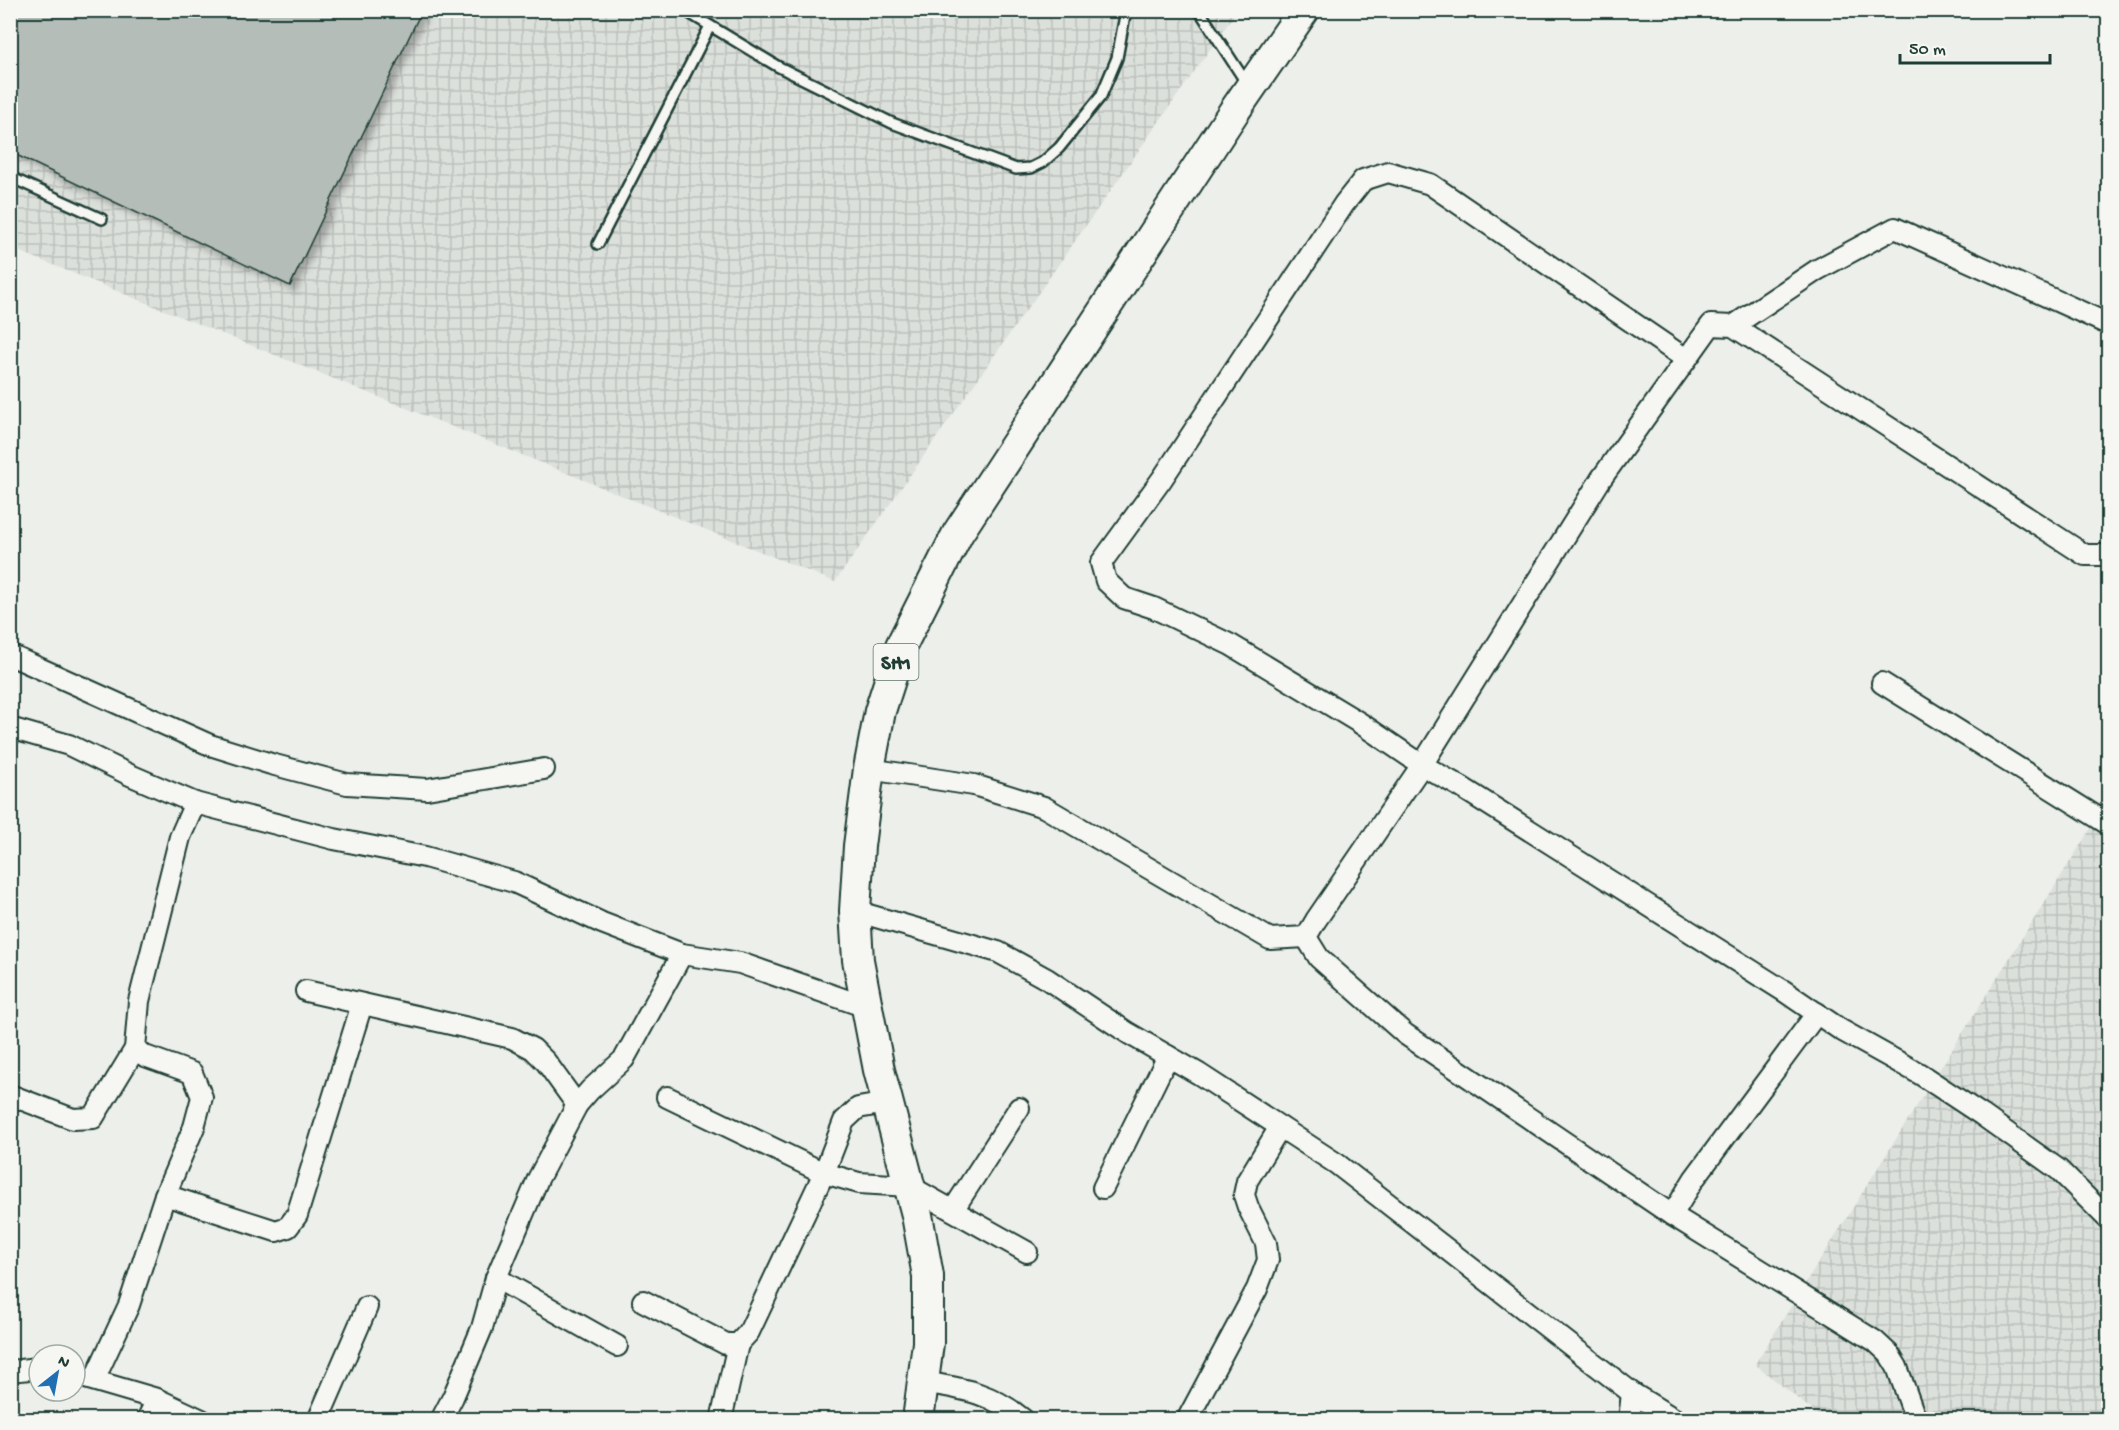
<svg xmlns="http://www.w3.org/2000/svg" width="2119" height="1430" font-family="'Gochi Hand',sans-serif">
<style>
.industrial{fill:url(#industrial-grid)}
.building{fill:#b4bdb8;stroke:#1f3d34;stroke-width:1.5;filter:url(#shadow)}
.lines{fill:none;stroke-linecap:round;stroke-linejoin:round}
.service-casing{stroke:#1f3d34;stroke-width:14}
.minor-casing{stroke:#1f3d34;stroke-width:24}
.primary-casing{stroke:#1f3d34;stroke-width:34}
.service{stroke:#f6f6f2;stroke-width:9}
.minor{stroke:#f6f6f2;stroke-width:20}
.primary{stroke:#f6f6f2;stroke-width:30}
.labels{text-anchor:middle;stroke-width:4.5;stroke-linejoin:round;paint-order:stroke}
.shield{fill:#f6f6f2;stroke:#60746d;stroke-width:1.5}
.shield-label{font-size:21px;font-weight:bold;fill:#1f3d34}
</style>
<defs>
<pattern id="industrial-grid" width="8" height="8" patternUnits="userSpaceOnUse" patternTransform="scale(1.5)"><rect width="8" height="8" fill="#dce0db"/><path d="M0 4h8M4 0v8" fill="none" stroke="#bcc1bd"/></pattern>
<filter id="shadow"><feDropShadow dx="5.5" dy="5.5" stdDeviation="3" flood-color="#0004"/></filter>
</defs>
<rect width="100%" height="100%" fill="#edefea"/>
<filter id="ink" filterUnits="userSpaceOnUse"><feTurbulence type="fractalNoise" baseFrequency=".0167" numOctaves="2"/><feDisplacementMap in="SourceGraphic" scale="12" xChannelSelector="R" yChannelSelector="G"/><feConvolveMatrix kernelMatrix="1 2 1 2 8 2 1 2 1" color-interpolation-filters="sRGB"/></filter>
<g filter="url(#ink)">
<g class="industrial">
<polygon points="10,11 1237,11 835,582 11,248"/>
<polygon points="2108,801 2108,1419 1823,1419 1755,1364"/>
</g>
<polygon class="building" points="10,10 422,10 290,286 10,152"/>
<g class="lines">
<g class="service-casing">
<g id="service">
<polyline points="684,10 777,66 892,123 1016,169 1031,168 1043,162 1059,148 1101,96 1117,58 1126,10"/>
<polyline points="1199,10 1247,84"/>
<polyline points="10,177 102,219"/>
<polyline points="598,244 710,26"/>
</g>
</g>
<g class="minor-casing">
<g id="minor">
<polyline points="1733,326 1817,270 1895,228 2108,324"/>
<polyline points="1686,359 1430,184 1388,172 1363,180 1344,204 1162,479 1101,563 1106,581 1124,598 1154,608 1231,645 1360,723 1422,765 1461,787 1784,991 1841,1030 1920,1074 1982,1115 2059,1170 2108,1219"/>
<polyline points="10,655 210,745 271,764 347,784 427,789 544,769"/>
<polyline points="1882,683 2108,824"/>
<polyline points="10,728 69,745 130,775 195,803 334,839 425,857 514,882 602,923 682,954 740,963 866,1007"/>
<polyline points="869,769 974,785 1044,807 1270,939 1306,937"/>
<polyline points="855,911 998,952 1047,979 1128,1033 1199,1074 1337,1164 1632,1393 1676,1420"/>
<polyline points="306,991 512,1038 533,1049 546,1062 577,1105"/>
<polyline points="10,1095 73,1119 93,1118 135,1049"/>
<polyline points="667,1097 824,1173 859,1183 909,1186 1027,1252"/>
<polyline points="1103,1188 1168,1056"/>
<polyline points="165,1195 276,1231 288,1227 297,1215 362,1004"/>
<polyline points="953,1210 1019,1108"/>
<polyline points="1672,1215 1694,1179 1817,1013"/>
<polyline points="496,1278 617,1346"/>
<polyline points="643,1301 726,1344 738,1344 749,1332 824,1173 844,1121 858,1108 887,1103"/>
<polyline points="10,1371 39,1368"/>
<polyline points="75,1375 157,1399 202,1420"/>
<polyline points="94,1380 129,1305 165,1195 194,1127 202,1097 192,1073 145,1056 135,1049 139,1001 180,837 195,803"/>
<path d="M923,1382C964,1389 990,1392 1024,1420"/>
<polyline points="147,1420 157,1399"/>
<polyline points="318,1420 367,1307"/>
<polyline points="441,1420 453,1397 482,1328 496,1278 538,1179 577,1105 590,1090 624,1059 682,954"/>
<polyline points="721,1420 738,1344"/>
<polyline points="1187,1420 1257,1289 1268,1260 1266,1243 1248,1207 1244,1195 1247,1181 1280,1127"/>
<polyline points="1629,1420 1632,1393"/>
<polyline points="1916,1420 1897,1367 1889,1354 1875,1341 1672,1215 1405,1034 1319,958 1306,937 1316,920 1422,765 1601,479 1711,325 1733,326 2085,555 2107,555 2108,553"/>
</g>
</g>
<g class="primary-casing">
<polyline id="primary" points="918,1420 928,1343 928,1276 917,1215 879,1070 858,960 855,911 859,846 869,769 880,711 901,646 958,533 1233,113 1304,10"/>
</g>
<use href="#service" class="service"/>
<use href="#minor" class="minor"/>
<use href="#primary" class="primary"/>
</g>
</g>
<g class="labels">
<rect class="shield" x="873.5" y="644" width="45" height="36" rx="4.5"/>
<g class="shield-label">
<text x="896" y="669">SH1</text>
</g>
</g>
<rect width="2119" height="1430" fill="none" stroke="#f6f6f2" stroke-width="36"/>
<rect x="18" y="18" width="2083" height="1394" fill="none" stroke="#1f3d34" stroke-width="2" filter="url(#ink)"/>
<g transform="translate(57 1373) rotate(31)"><circle r="28" fill="#f6f6f2" stroke="#a0aca6" stroke-width="1.5"/>
<path d="M0-4.5L10 22L0 15L-10 22Z" fill="#1f6fb2"/>
<text y="-9" font-size="16" font-weight="bold" text-anchor="middle" fill="#1f3d34">N</text>
</g>
<path d="M1900 54v9h150v-9" fill="none" stroke="#1f3d34" stroke-width="3"/>
<text x="1909" y="54" font-size="18" fill="#1f3d34" stroke="#f6f6f2" stroke-width="4.5" paint-order="stroke">50 m</text>
</svg>
